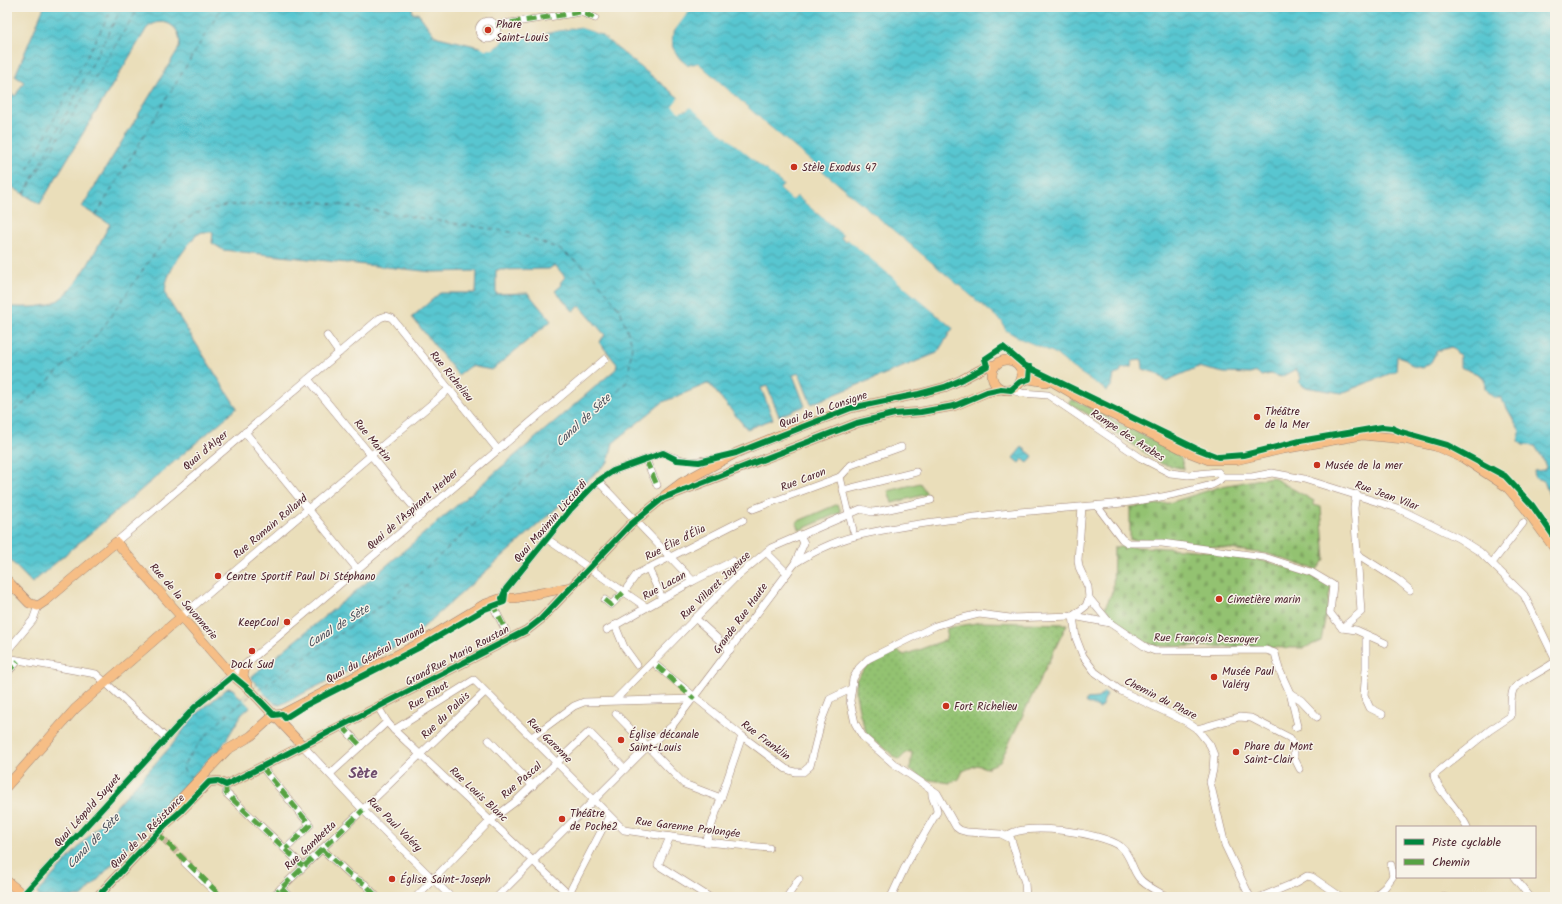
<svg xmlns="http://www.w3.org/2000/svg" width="1562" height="904" font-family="Kalam,sans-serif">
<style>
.grass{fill:url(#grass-dots);stroke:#6e704e}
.cemetery{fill:url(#cemetery-stones);stroke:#6e704e}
.garden{fill:#93c271;stroke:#6e704e}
.water{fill:url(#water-waves);stroke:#52727e}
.pier{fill:#eadeba}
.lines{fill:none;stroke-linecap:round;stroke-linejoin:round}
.ferry{stroke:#4e515d;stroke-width:1;stroke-dasharray:5 4;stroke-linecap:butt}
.minor-tunnel{stroke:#cab89d;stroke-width:7;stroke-dasharray:7 3.5;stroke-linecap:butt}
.minor-casing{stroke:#9a7e72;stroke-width:8}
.major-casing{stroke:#9a7e72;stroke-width:10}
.minor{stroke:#fff;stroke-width:7}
.major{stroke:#f6be86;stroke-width:9}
.quiet{stroke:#56a243;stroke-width:5;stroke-dasharray:10 5;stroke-linecap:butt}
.cycleway-casing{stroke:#f7f3e8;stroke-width:8}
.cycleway{stroke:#00873e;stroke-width:6}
.poi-dot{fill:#c8321e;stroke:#f7f3e8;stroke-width:1.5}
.labels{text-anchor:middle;stroke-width:3;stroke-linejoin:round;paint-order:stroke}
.poi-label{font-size:11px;fill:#4a1f2b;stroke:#f7f3e8;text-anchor:start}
.street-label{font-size:11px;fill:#4a1f2b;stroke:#f7f3e8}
.water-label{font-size:12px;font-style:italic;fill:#4e515d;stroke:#f7f3e8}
.district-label{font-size:15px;font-weight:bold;fill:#6e4b6c;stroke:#f7f3e8}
</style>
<defs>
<pattern id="grass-dots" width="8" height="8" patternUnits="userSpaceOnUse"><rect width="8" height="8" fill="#93c271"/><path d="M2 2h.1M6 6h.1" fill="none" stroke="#80a662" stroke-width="1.8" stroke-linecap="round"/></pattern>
<pattern id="cemetery-stones" width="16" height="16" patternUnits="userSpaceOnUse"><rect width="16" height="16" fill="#93c271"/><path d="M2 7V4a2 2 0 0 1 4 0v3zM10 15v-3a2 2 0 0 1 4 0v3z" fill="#80a662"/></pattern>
<pattern id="water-waves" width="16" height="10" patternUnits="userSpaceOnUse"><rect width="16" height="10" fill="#59c6d0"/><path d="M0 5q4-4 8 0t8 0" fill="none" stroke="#4ca0a9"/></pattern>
</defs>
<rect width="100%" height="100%" fill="#f7f3e8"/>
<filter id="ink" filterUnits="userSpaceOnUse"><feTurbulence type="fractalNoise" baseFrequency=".025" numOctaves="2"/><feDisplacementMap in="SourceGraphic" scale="8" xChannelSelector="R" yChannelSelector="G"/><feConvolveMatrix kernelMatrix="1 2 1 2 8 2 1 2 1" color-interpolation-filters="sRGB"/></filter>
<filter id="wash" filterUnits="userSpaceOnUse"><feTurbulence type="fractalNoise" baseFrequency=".012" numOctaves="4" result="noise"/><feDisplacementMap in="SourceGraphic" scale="16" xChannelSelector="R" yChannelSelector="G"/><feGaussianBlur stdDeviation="0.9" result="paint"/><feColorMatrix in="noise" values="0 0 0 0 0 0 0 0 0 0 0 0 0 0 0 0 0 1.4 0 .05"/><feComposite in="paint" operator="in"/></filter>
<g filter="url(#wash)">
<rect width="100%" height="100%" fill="#eadeba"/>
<g class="grass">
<polygon points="1072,399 1174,451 1181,458 1184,469 1162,464 1086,413 1068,403"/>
<polygon points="982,622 1067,624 1000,762 986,768 977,765 963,771 959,779 950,783 924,779 910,770 912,752 907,752 899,760 867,734 860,715 856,694 856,680 865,668 896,650 904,655 946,640 947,628"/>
</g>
<g class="cemetery">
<polygon points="1272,477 1314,501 1314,505 1321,507 1325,559 1317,570 1268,554 1162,540 1130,540 1130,507 1169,503 1222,486"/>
<path d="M1114,547C1179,546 1274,553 1331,586L1321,641L1304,648L1151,646L1118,623L1105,608L1113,590Z"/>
</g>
<g class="garden">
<polygon points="920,483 927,494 892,503 888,491"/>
<polygon points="838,504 841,512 800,530 796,522"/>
</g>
<g class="water">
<path d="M44,7H412L413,14L418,13L434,35L438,37L488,49L499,46L506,37L538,34L539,38L544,40L546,33L579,27L600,34L679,98L673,106L681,111L687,110L690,106L784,185L780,189L793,200L797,196L843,235L841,238L846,242L848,239L953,328L937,353L811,404L799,373L793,375L805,406L779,416L767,386L761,388L773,419L747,429L710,385L707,384L663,402L613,443L608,462L409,640L280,705L275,704L265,694L242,714L218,753L215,752L82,897H39L37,893L172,745L194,716L228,688L233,689L241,699L257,685L252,679V676L379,572L616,369L617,364L599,342L605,335L580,306L573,311L555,291L562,285L560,283L565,277L555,265L549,269L496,270V294L528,293L551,321L492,370L470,366L458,375L412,317L440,293H476L477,271L433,272L223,250L212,243L213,232H202L195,236C184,251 159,279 167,298L237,408L32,583L7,557V307C20,307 35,308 47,305C75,299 96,248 110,224L82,207L179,48C184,27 163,14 147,28L40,204L7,184V91L15,96L24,82L15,76Z"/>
<path d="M692,7H1555V504L1552,503L1544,481L1535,478L1534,471L1544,470L1546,467L1542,457L1535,446L1523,445L1518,441L1520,431L1501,398H1495C1488,394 1483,389 1485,380L1478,374L1460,367V356L1451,347L1437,351L1431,362L1423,368L1412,366L1406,359L1397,356L1396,371L1342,393L1304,387L1299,382L1301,378L1296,369L1281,377L1271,374L1261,376L1257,372L1250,374L1224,373L1198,367L1166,381L1156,373L1143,369L1142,360L1132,361L1131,367L1121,369L1120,373L1114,375L1112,385L1107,391L1072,368L1054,353L1020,339L1005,330L1002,322L764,122L698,63L688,66C660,43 673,31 692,7Z"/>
<polygon points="1022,447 1033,456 1028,463 1023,459 1019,463 1013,458"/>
<polygon points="1104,692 1107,694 1100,709 1085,702 1087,699 1098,698"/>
</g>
<g class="pier">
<polygon points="689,7 692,7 672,34 672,47 679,59 688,66 698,63 764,122 1002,322 1005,330 1020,339 1054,353 1072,368 1107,391 1105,393 1071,370 1053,355 1020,341 1003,331 1000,323 763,123 697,66 687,68 678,60 670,48 670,33"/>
<polygon points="578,25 601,32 632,55 681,96 675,106 679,109 686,109 689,105 691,105 785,183 786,186 783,189 792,197 798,194 844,233 844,236 797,196 793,200 791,199 780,189 784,185 690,107 687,110 679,112 672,106 679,97 600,34 578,27 546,33 544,40 540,40 538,34 506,37 501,44 493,49 483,49 480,47 495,46 505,35 538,32 542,38 542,34 545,31"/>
<polygon points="846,238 849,238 954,326 953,328"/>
<polygon points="257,685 265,694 251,708 242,698"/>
</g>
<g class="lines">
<g class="ferry">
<polyline points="28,169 113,7"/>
<polyline points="28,187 122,7"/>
<polyline points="24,194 139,7"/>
<polyline points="96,215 222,7"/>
<polyline points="7,416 27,401 100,332 149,261 178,225 197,213 229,205 314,201 516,233 559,249 592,273 620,310 632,344 628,380 613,397 544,462 392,598 257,691"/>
<path d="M192,778L184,771L183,766C201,737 223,717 250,696"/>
</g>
</g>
</g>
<g filter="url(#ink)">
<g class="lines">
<polyline class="minor-tunnel" points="157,833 191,866"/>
<g class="minor-casing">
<g id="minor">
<circle cx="488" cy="30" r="9"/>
<polyline points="496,25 581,12 595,18"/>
<polyline points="327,336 339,353"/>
<polyline points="308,379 421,516"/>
<polyline points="1011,390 1022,393 1048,395 1141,458 1170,473 1188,475 1218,472 1222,477"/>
<polyline points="245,432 358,570"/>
<polyline points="646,460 657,485"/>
<polyline points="840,477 853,530"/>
<polyline points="598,481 693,581"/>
<polyline points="844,490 916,472"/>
<polyline points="1097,506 1122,539 1128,543 1162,543 1264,557 1311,572 1333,585 1330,613 1342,628 1361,612 1354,508 1356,494"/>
<polyline points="753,509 840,477 851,465 901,447"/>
<polyline points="547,539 646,607"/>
<polyline points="116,542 380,318 386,316 392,318 498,450"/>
<polyline points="766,552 787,573"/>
<polyline points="1357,554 1398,580 1410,590"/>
<polyline points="795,563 804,543 800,535"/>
<polyline points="1492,563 1523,523"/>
<polyline points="648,568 662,598"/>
<path d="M502,598L506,589L570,510L598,481L613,471L663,453C688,465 701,462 726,456"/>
<polyline points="1089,598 1110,623 1147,648 1155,651 1266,650 1275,653 1279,669 1290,693 1298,726 1295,727"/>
<polyline points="605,600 611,605 624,592 637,574 743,520"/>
<polyline points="491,602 506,631"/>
<polyline points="1073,616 1076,638 1083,656 1095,672 1121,691 1185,721 1197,729 1210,745 1214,755 1213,770 1210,782 1225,845 1250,897"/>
<polyline points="1073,616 1110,623"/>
<polyline points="181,617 449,389"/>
<polyline points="695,618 730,650"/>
<polyline points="615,625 624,647 637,665"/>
<polyline points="1342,628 1356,630 1385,643"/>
<polyline points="607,630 693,581 733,561"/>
<polyline points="1366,635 1366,669 1364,695 1370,708 1382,714"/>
<polyline points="7,651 33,620 38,606"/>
<polyline points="7,658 96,674 166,738"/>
<polyline points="657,666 742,736 786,769 795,772 803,772 810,766 821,722 830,699 851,689"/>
<polyline points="7,673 18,661"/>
<polyline points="1290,693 1301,700 1317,717"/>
<polyline points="615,700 734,579 771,548 861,509 872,512 880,511 931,500"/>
<polyline points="378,707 387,722 394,730 568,894"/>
<polyline points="616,714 684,784 721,798"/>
<polyline points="342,726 361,746"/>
<polyline points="1197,729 1239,717 1251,718 1290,738 1294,745 1294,757 1300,769"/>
<polyline points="394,730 474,680 624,830 706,842 769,848"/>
<polyline points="532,737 574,706 584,702 694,699"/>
<polyline points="489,740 533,786"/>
<polyline points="303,746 366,813 451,897"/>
<polyline points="262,767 310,825 286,849"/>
<polyline points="330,774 387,722"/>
<polyline points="226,785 226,793 303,866"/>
<path d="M1467,827C1461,812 1434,786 1434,775L1490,730L1511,716C1511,708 1510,698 1513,690C1515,684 1546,669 1555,662"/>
<path d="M1007,836C1024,821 1102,833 1120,846C1131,855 1131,868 1139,878C1145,886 1158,891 1167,897"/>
<polyline points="670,837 658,865 709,897"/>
<polyline points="706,842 742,736"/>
<polyline points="322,849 351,876 365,884 377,897"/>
<polyline points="185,863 220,897"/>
<polyline points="1514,877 1530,897"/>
<polyline points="281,888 290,897"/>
<polyline points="1443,896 1443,897"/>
<polyline points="21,897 195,707 605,359"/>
<polyline points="272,897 485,692"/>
<polyline points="416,897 491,820 515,802 589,732 625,769"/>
<path d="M497,897L648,746L672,726L795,563C816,550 839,539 864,534C909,524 956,519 1001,514C1068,506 1131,507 1196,489C1204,487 1218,485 1222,477H1252L1272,473L1304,479L1397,508L1458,538L1480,552L1524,595L1555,659"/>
<polyline points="567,897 609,816"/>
<polyline points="787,897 799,879"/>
<path d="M891,897L906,865L937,812C937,804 930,798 932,790"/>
<polyline points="1026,897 1025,883 1011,839 1001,834 967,832 960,830 956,827 937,793 894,764 863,737 855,723 850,701 853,679 859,668 868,659 935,626 955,620 979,614 1010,618 1073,616 1086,606 1089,598 1088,587 1079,567 1078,560 1082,507"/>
<polyline points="1261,897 1297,882 1307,876 1312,877 1341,897"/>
<polyline points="1374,897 1385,887 1393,876 1391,865"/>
</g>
</g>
<g class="major-casing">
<g id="major">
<circle cx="1007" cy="375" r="15"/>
<polyline points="1021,370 1041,375 1085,401 1188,452 1209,460 1236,460 1283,449 1362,435 1404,439 1435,446 1463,458 1507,487 1525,508 1555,549"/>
<polyline points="1020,382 1029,379 1046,382"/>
<polyline points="665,495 681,483 736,453 775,437 851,408 919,394 945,387 961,380 987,366 995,365"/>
<polyline points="7,580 29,603 38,606 47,600 116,542 233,676 251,691 303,746"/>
<polyline points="245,667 243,676 248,686"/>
<polyline points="7,786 75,709 181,617"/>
<polyline points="166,821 175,805 227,750 251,736 274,715 282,714 418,644 483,605 502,598 515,598 571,587"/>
<polyline points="7,881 26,897"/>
<polyline points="97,897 165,825 181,811 209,782 218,781 226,785 234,781 527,630 541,619 630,525 663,498 857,423 894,414 921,412 954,406 987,392 1001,389"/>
</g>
</g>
<use href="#minor" class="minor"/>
<use href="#major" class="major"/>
<g class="quiet">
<polyline points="496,25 581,12 595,18"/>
<polyline points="646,460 657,485"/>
<polyline points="605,600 611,605 624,592"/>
<polyline points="492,603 506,631"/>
<polyline points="657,666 694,699"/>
<polyline points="7,673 18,661"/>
<polyline points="342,726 361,746"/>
<polyline points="262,767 310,825 286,849"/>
<polyline points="226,785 226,793 303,866"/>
<polyline points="157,833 222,897"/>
<polyline points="322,849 351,876 365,884 377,897"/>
<polyline points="281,888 290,897"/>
<polyline points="272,897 363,810"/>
</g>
<g class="cycleway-casing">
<g id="cycleway">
<polyline points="502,598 506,589 570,510 598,481 613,471 663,453 677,460 699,462 736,453 851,408 919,394 945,387 961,380 987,366 985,359 1003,347 1024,365 1195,448 1218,457 1244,455 1300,441 1382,427 1392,428 1401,432 1447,445 1505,476 1532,505 1555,538"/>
<polyline points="21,897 195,707 233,676 251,691 274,715 282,714 285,718 304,706 420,647 485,609 504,602 505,594"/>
<polyline points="97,897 165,825 181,811 209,782 218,781 226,785 234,781 527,630 541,619 630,525 663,498 857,423 894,414 921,412 954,406 987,392 1001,389 1011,390 1020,382 1029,379 1030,367"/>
</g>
</g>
<use href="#cycleway" class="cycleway"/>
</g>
</g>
<g class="poi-dot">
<circle cx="488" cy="30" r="4"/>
<circle cx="794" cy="167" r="4"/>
<circle cx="1257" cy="417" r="4"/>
<circle cx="1317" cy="465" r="4"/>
<circle cx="218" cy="576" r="4"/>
<circle cx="1219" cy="599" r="4"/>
<circle cx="287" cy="622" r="4"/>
<circle cx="252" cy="651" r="4"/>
<circle cx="1214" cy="677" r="4"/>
<circle cx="946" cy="706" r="4"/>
<circle cx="621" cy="740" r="4"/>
<circle cx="1236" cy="752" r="4"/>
<circle cx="562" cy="819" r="4"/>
<circle cx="392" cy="879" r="4"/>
</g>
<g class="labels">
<g class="poi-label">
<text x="496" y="28">Phare<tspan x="496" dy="13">Saint-Louis</tspan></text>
<text x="802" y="171">Stèle Exodus 47</text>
<text x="1265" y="415">Théâtre<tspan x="1265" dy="13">de la Mer</tspan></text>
<text x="1325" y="469">Musée de la mer</text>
<text x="226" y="580">Centre Sportif Paul Di Stéphano</text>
<text x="1227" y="603">Cimetière marin</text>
<text x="279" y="626" text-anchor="end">KeepCool</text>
<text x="252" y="668" text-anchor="middle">Dock Sud</text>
<text x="1222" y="675">Musée Paul<tspan x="1222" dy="13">Valéry</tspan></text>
<text x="954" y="710">Fort Richelieu</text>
<text x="629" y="738">Église décanale<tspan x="629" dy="13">Saint-Louis</tspan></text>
<text x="1244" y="750">Phare du Mont<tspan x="1244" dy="13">Saint-Clair</tspan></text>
<text x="570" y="817">Théâtre<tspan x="570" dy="13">de Poche2</tspan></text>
<text x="400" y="883">Église Saint-Joseph</text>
</g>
<g class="street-label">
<text transform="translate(452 376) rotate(51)" y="4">Rue Richelieu</text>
<text transform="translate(823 409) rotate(-19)" y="4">Quai de la Consigne</text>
<text transform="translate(1128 435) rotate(33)" y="4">Rampe des Arabes</text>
<text transform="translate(373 440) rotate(50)" y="4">Rue Martin</text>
<text transform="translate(205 450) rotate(-40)" y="4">Quai d'Alger</text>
<text transform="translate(803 479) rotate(-21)" y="4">Rue Caron</text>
<text transform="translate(1387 495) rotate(20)" y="4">Rue Jean Vilar</text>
<text transform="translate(412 509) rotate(-41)" y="4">Quai de l'Aspirant Herber</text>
<text transform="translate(550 521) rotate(-49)" y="4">Quai Maximin Licciardi</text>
<text transform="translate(270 526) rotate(-40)" y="4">Rue Romain Rolland</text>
<text transform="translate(675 542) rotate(-27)" y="4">Rue Élie d'Élia</text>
<text transform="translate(664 585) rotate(-29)" y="4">Rue Lacan</text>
<text transform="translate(715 585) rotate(-44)" y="4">Rue Villaret Joyeuse</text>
<text transform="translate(184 601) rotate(49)" y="4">Rue de la Savonnerie</text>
<text transform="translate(740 618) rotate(-54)" y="4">Grande Rue Haute</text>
<text transform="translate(1206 638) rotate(1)" y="4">Rue François Desnoyer</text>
<text transform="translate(375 654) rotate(-28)" y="4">Quai du Général Durand</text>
<text transform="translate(457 655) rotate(-28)" y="4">Grand'Rue Mario Roustan</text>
<text transform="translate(428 695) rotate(-32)" y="4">Rue Ribot</text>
<text transform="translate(1161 698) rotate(27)" y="4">Chemin du Phare</text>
<text transform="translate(445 715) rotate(-44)" y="4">Rue du Palais</text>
<text transform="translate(550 740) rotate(45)" y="4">Rue Garenne</text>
<text transform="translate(766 740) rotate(37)" y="4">Rue Franklin</text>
<text transform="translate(521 780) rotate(-41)" y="4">Rue Pascal</text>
<text transform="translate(479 794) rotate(43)" y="4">Rue Louis Blanc</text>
<text transform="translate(87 810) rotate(-48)" y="4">Quai Léopold Suquet</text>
<text transform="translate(395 824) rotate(45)" y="4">Rue Paul Valéry</text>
<text transform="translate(688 827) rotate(7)" y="4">Rue Garenne Prolongée</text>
<text transform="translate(147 831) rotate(-45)" y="4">Quai de la Résistance</text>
<text transform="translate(310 845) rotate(-43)" y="4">Rue Gambetta</text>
</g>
<g class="water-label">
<text transform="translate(583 420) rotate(-43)" y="4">Canal de Sète</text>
<text transform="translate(338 626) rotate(-32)" y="4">Canal de Sète</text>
<text transform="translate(93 841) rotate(-46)" y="4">Canal de Sète</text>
</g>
<g class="district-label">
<text x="363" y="778">Sète</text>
</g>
</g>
<rect width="1562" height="904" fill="none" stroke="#f7f3e8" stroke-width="24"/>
<rect x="1396" y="826" width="140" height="52" fill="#f7f3e8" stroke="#b29e9c"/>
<rect x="1404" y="839" width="20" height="6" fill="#00873e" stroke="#b29e9c"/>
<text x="1432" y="846" font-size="12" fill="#4a1f2b">Piste cyclable</text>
<rect x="1404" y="859" width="20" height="6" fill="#56a243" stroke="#b29e9c"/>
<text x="1432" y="866" font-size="12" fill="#4a1f2b">Chemin</text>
</svg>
